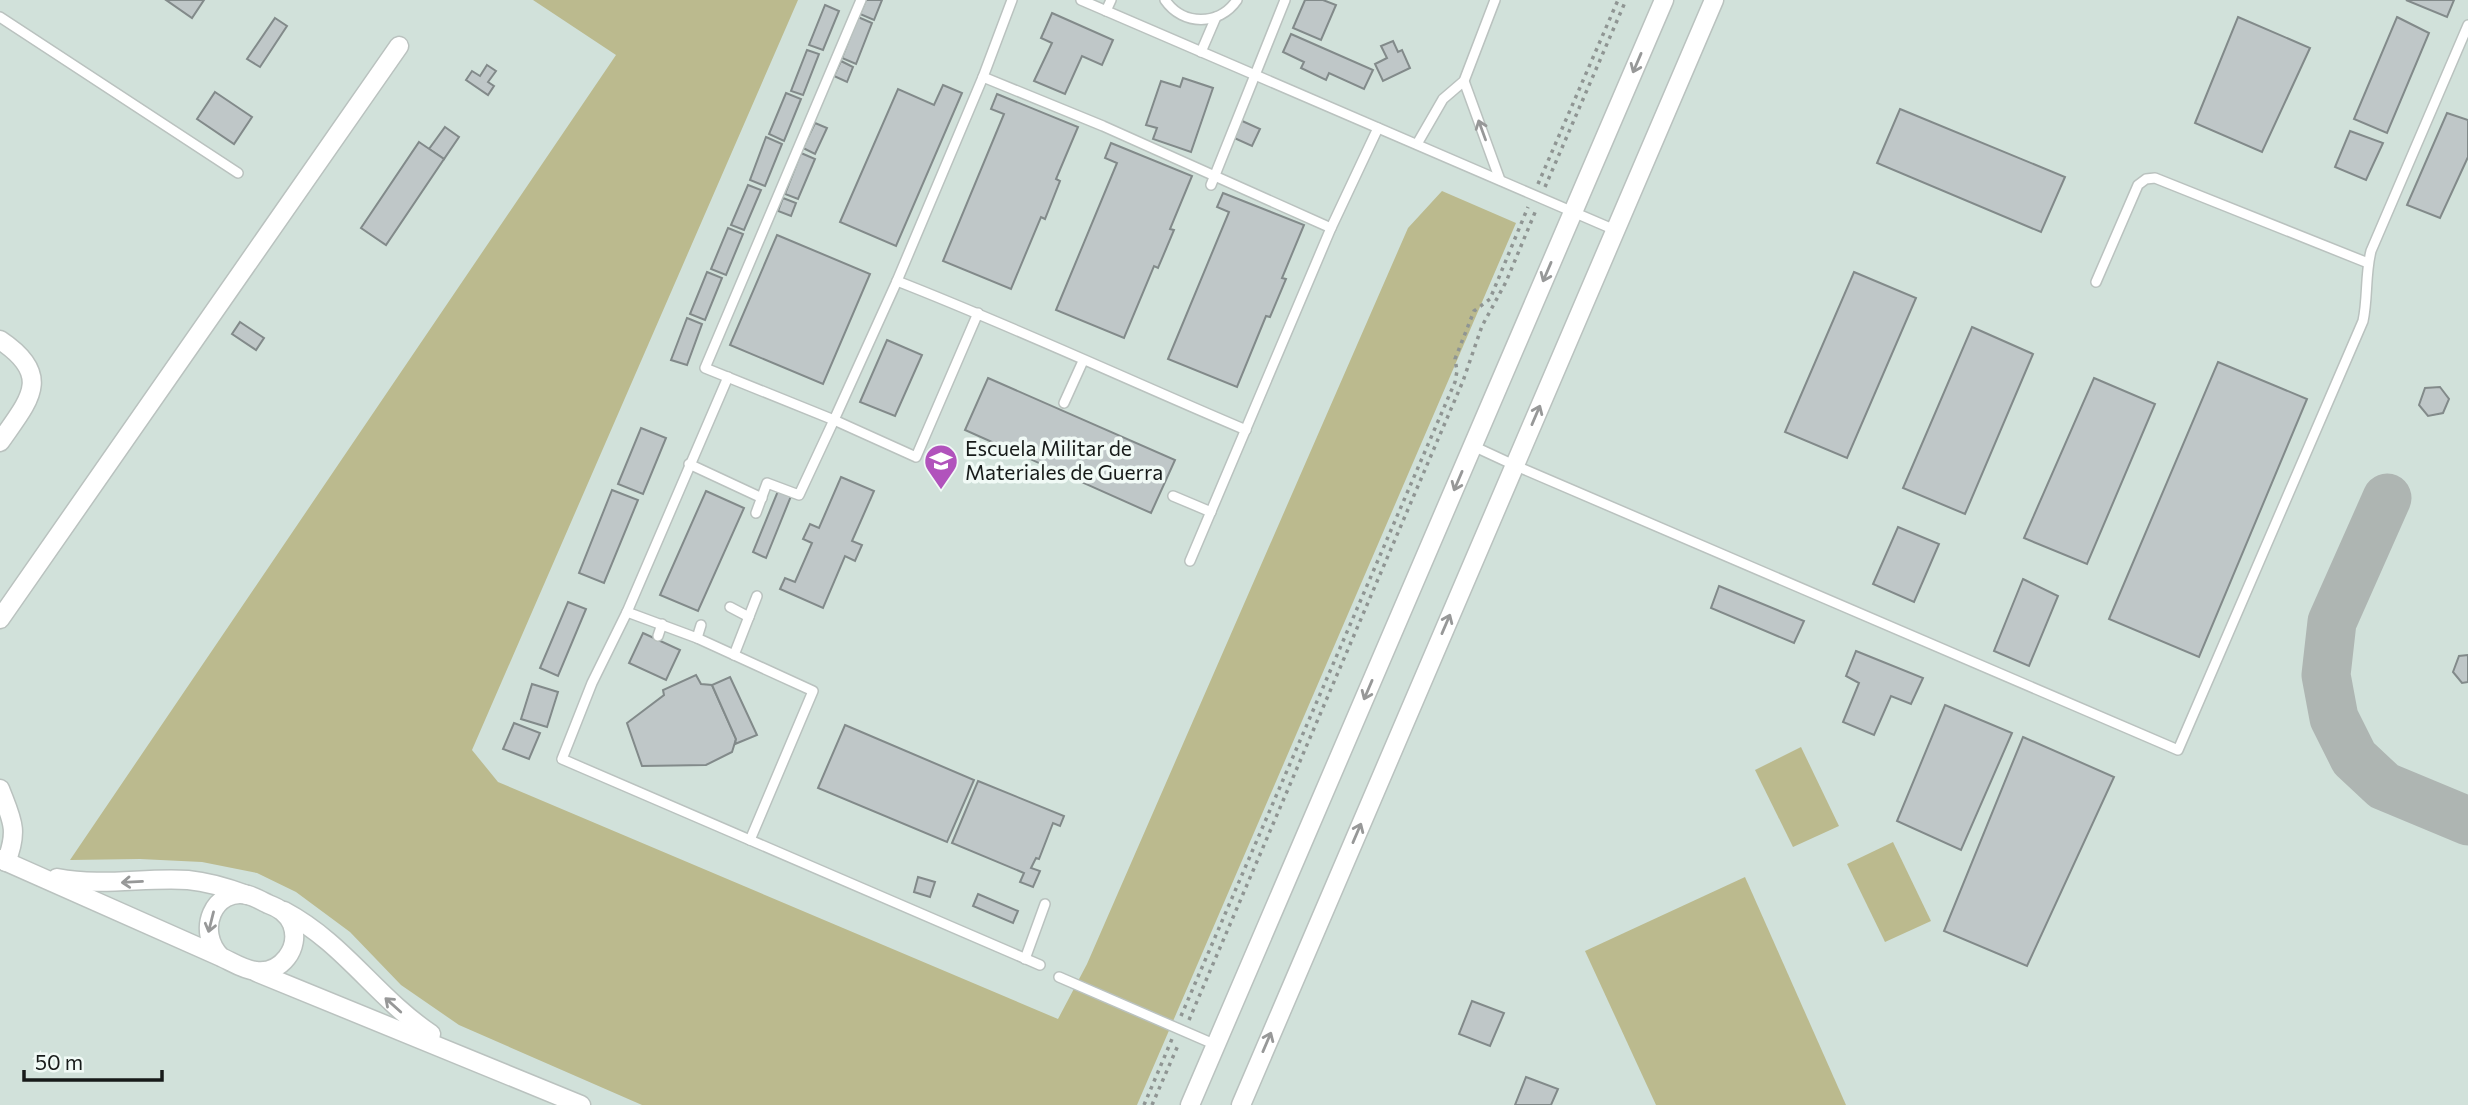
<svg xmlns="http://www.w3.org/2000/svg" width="2468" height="1105" font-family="Commissioner,sans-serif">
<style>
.built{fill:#d1e1da}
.green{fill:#bbba8e}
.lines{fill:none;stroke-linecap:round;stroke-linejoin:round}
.taxiway{stroke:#aeb5b2;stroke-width:49}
.building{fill:#bfc7c8;stroke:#828a8a;stroke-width:2}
.service-casing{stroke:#bac2bf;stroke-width:12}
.minor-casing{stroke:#bac2bf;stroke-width:21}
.path{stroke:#8f9593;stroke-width:3.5;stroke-dasharray:3.5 5;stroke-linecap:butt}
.service{stroke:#fff;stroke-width:9}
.minor{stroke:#fff;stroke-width:18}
.oneway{stroke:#979898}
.labels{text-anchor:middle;stroke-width:7;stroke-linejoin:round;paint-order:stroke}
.poi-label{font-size:21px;fill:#171a19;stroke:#f1faf6;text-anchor:start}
</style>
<rect width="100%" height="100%" fill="#e4ece9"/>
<rect class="built" x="0" y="0" width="2468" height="1105"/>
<g class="green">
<polygon points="533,0 798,0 472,750 498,782 1058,1019 1087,964 1408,228 1442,191 1516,223 1137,1105 642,1105 459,1025 401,985 350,932 296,892 257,873 202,862 140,859 70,860 616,55"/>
<polygon points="1801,747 1839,826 1793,847 1755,770"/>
<polygon points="1893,842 1931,921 1885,942 1847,864"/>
<polygon points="1745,877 1846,1105 1656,1105 1585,951"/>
</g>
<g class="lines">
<polyline class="taxiway" points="2387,498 2332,622 2326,675 2334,718 2354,758 2384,786 2468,821"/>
</g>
<g class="building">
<polygon points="166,0 204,0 192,18"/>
<polygon points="866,0 882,0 874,20 860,14"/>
<polygon points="1305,0 1323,0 1336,5 1321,40 1293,28"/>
<polygon points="2406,0 2454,0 2447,17"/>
<polygon points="825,5 839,11 823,50 809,45"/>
<polygon points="1052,13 1113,40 1102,65 1082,56 1065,94 1034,81 1052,43 1041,38"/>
<polygon points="858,17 872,23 856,64 842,58"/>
<polygon points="2238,17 2310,48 2262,152 2195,123"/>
<polygon points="2397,17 2429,33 2387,133 2354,119"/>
<polygon points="275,18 287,26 260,67 247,59"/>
<polygon points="1291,34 1373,70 1364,89 1329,73 1326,80 1301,68 1304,62 1283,52"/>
<polygon points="1393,41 1398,52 1402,50 1410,68 1383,81 1375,64 1387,58 1381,46"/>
<polygon points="807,50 819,54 803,95 791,91"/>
<polygon points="841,61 853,67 847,82 834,76"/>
<polygon points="487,65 496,71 488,82 494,86 488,95 466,80 472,71 480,76"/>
<polygon points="1183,78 1213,88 1191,152 1153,139 1157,128 1146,125 1161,81 1180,87"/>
<polygon points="943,85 962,93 896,246 840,222 898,89 934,105"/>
<polygon points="215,92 252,117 234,144 197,119"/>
<polygon points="786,93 801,99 784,141 769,134"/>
<polygon points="997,94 1078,127 1056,179 1060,181 1045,219 1041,217 1011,289 943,261 1004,114 991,109"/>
<polygon points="1900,109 2065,177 2041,232 1877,163"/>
<polygon points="2447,113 2468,120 2468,157 2440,218 2407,205"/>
<polygon points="1240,120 1260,129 1252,146 1232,137"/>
<polygon points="815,123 827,128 815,154 803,148"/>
<polygon points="445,127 459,137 444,159 429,149"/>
<polygon points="2350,131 2383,143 2366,180 2335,167"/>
<polygon points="766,137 782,144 765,186 750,180"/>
<polygon points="419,142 444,159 386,245 361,228"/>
<polygon points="1111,143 1192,176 1170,229 1174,230 1158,268 1154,266 1124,338 1056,310 1117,163 1105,158"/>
<polygon points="801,153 815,159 798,199 785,194"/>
<polygon points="748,185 761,190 744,230 731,225"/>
<polygon points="1223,193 1304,225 1282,278 1286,279 1270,317 1266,316 1237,387 1168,359 1229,212 1217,207"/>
<polygon points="783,198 796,203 791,216 778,211"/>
<polygon points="728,228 743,234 726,275 711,269"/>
<polygon points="777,235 870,274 823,384 730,345"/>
<polygon points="707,272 722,278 705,320 690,314"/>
<polygon points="1854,272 1916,298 1847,458 1785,432"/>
<polygon points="687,318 702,324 687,365 671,360"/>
<polygon points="240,322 264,338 256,350 232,334"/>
<polygon points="1972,327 2033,354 1965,514 1903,488"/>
<polygon points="887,340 922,355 895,416 860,402"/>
<polygon points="2218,362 2307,399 2199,657 2109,619"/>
<polygon points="988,378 1175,460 1151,513 965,430"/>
<polygon points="2094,378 2155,404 2087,564 2024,538"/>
<polygon points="2440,387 2449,399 2443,413 2428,416 2419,405 2425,388"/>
<polygon points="641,428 666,438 643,494 618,484"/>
<polygon points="841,477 874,491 852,541 862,545 855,561 845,556 823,608 780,589 785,578 795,582 812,543 803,539 810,524 819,528"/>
<polygon points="612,490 638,500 604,583 579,573"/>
<polygon points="706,491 744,508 698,611 660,595"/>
<polygon points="778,491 791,496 766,558 753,552"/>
<polygon points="1898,527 1939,544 1914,602 1873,584"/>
<polygon points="2023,579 2058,596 2029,666 1994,651"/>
<polygon points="1719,586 1804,621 1794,643 1711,608"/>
<polygon points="568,602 586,609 558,676 540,668"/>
<polygon points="643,633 680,650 666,680 629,663"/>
<polygon points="1856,651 1923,678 1911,704 1891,696 1874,735 1843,722 1859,683 1846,676"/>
<polygon points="2468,655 2468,682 2462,683 2453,672 2459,656"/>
<polygon points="696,675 701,684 712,685 736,739 732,752 706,765 642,766 627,723 664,695 663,690"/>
<polygon points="730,677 757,735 735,744 736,739 712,685"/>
<polygon points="532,684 558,692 547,727 521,719"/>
<polygon points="1945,705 2012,733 1961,850 1897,821"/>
<polygon points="514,723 540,733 529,759 503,749"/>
<polygon points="845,725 974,780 947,842 818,788"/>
<polygon points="2023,737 2114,777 2027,966 1944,931"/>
<polygon points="978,781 1064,816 1060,826 1053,823 1039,859 1036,858 1031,868 1040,871 1033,887 1020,882 1024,873 952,843"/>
<polygon points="918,877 935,882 930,897 914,892"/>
<polygon points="978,894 1018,911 1013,923 973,906"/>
<polygon points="1472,1001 1504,1013 1490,1046 1459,1034"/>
<polygon points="1526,1077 1558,1089 1551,1105 1515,1105"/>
</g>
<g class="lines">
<g class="service-casing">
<g id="service">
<polyline points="1081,0 1615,230"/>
<path d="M1165,0C1183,26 1219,26 1237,0"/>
<polyline points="1106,11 1111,0"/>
<polyline points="0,17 238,173"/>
<polyline points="1201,52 1216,17"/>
<polyline points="983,77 1012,0"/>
<polyline points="1464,81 1500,180"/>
<polyline points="1417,144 1443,99 1464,81 1495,0"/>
<polyline points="1211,185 1285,0"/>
<path d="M897,281C1015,327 1130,381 1246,430"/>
<polyline points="2096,282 2138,185 2146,179 2155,178 2368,263"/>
<polyline points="978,313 916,457 834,420 897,281 983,77 1103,126 1331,228"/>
<polyline points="728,377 627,612 592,683 562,759 1040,965"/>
<polyline points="1064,403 1083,361"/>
<path d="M1473,446L1514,465L2178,750L2363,321C2368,298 2365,275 2371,251L2468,25"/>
<polyline points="689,464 762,498"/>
<polyline points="1173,496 1211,512"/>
<polyline points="756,513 767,483 799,495 834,420 705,368 861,0"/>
<polyline points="1190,561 1331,228 1378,128"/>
<polyline points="730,607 749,617"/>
<polyline points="627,612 697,638 813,691 750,840"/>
<polyline points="658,636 662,624"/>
<polyline points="697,638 701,625"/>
<polyline points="734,655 757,596"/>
<polyline points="1025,959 1045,904"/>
<polyline points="1059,977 1216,1045"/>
</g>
</g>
<g class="minor-casing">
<g id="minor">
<path d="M0,340C54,376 29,400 0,442"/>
<polyline points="0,619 399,46"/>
<path d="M0,789C12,820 19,830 6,862"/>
<path d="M0,859L221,957C232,962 244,970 256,971C281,974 301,948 292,924C287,913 279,908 268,904C262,901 255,897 248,895C214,887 195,931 221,957"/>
<path d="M57,878C103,887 144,877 188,880C209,882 228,888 247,895"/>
<path d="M284,911C344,943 375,996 431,1034"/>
<polyline points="256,972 581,1105"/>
<polyline points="1190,1105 1664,0"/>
<polyline points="1241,1105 1714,0"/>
</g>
</g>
<g class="path">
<polyline points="1538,184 1618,0"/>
<polyline points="1545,187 1626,0"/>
<polyline points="1181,1016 1455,382 1457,371 1455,359 1474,311 1490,299 1528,207"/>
<polyline points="1189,1020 1463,381 1482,326 1506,282 1536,210"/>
<polyline points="1144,1105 1172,1039"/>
<polyline points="1152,1105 1179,1043"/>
</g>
<use href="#service" class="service"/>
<use href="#minor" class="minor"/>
</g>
<defs><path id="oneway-shaft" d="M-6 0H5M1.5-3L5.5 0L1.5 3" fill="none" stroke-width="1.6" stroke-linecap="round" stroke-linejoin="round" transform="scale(1.75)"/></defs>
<g class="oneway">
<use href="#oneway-shaft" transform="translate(1637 63) rotate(113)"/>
<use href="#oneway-shaft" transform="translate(1482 130) rotate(-110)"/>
<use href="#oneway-shaft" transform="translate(1547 272) rotate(113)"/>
<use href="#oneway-shaft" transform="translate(1536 415) rotate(-67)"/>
<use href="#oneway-shaft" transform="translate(1458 481) rotate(113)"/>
<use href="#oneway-shaft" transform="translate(1446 624) rotate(-67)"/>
<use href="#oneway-shaft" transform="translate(1368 690) rotate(113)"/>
<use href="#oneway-shaft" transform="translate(1357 833) rotate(-67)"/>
<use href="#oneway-shaft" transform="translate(132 882) rotate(177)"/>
<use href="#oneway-shaft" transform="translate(211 922) rotate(104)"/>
<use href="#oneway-shaft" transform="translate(393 1005) rotate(-138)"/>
<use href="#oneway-shaft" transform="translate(1267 1042) rotate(-67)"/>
</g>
<defs>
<g id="university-pin" transform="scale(1.75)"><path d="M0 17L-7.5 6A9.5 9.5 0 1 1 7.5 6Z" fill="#b153bc" stroke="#f1faf6"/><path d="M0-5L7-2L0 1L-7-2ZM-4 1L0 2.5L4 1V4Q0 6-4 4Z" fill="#fff"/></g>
</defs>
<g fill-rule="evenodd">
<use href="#university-pin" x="941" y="461"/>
</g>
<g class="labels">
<g class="poi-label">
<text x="965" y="456">Escuela Militar de<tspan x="965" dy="24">Materiales de Guerra</tspan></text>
</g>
</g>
<path d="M24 1070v10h138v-10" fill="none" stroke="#171a19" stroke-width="3.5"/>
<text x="35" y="1070" font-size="21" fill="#171a19" stroke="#f1faf6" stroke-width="5" paint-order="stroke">50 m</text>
</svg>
